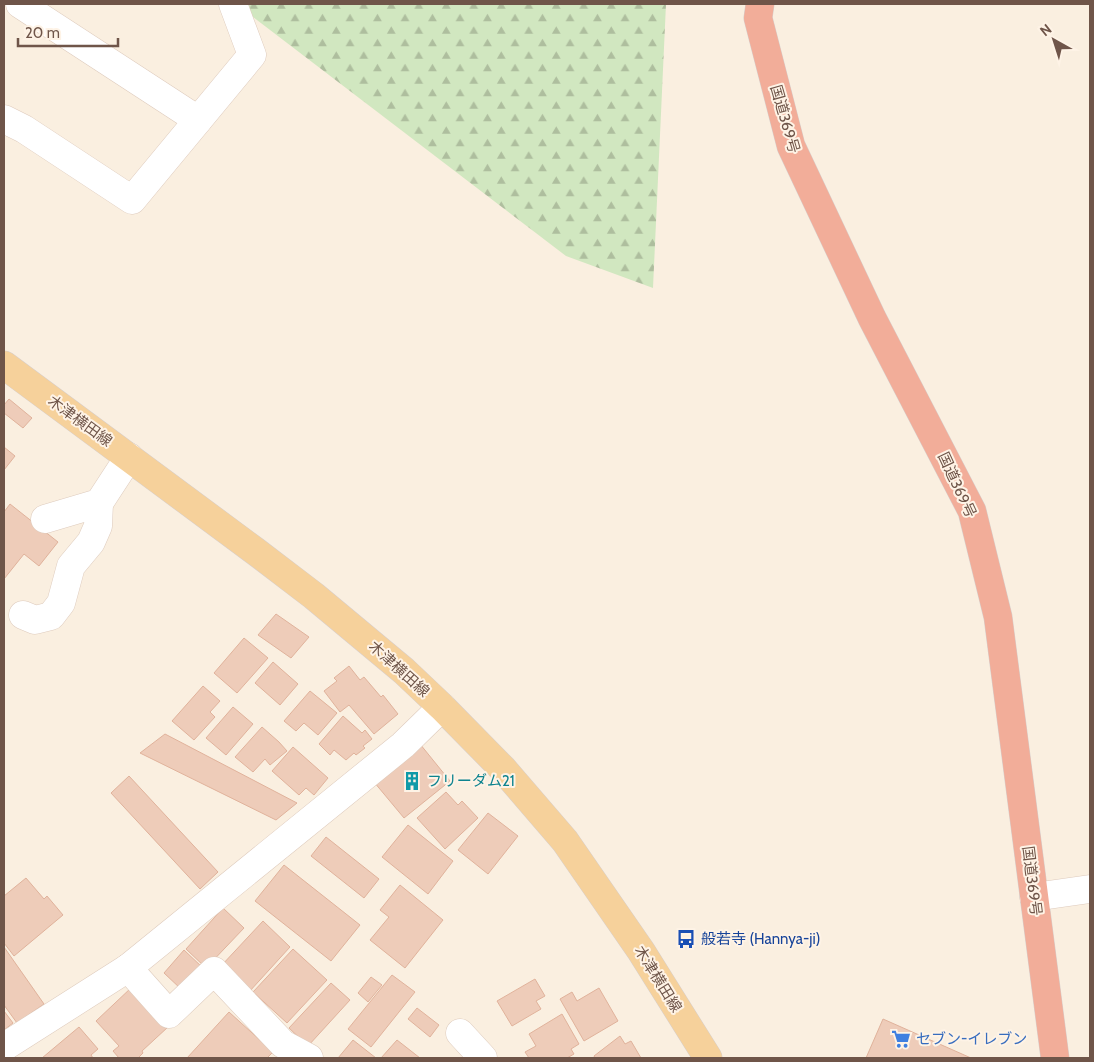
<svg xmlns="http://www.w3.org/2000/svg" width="1094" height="1062" font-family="Cabin,'Noto Sans JP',sans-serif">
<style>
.forest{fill:url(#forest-firs)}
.building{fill:#eeccb9;stroke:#e0b29b}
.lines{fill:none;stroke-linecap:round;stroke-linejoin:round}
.minor-casing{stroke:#decbbd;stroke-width:29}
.major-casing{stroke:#d7cfcc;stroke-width:29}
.highway-casing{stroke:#d7cfcc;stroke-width:29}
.minor{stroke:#fff;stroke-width:28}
.major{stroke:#f6d19b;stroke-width:28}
.highway{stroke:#f2ad99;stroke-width:28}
.labels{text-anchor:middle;stroke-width:4;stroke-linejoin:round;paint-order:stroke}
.street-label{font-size:15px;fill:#6f5549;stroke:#fef3e6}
.culture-label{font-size:15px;fill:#0d838f;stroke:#fef3e6;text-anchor:start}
.transit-label{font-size:15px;fill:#164399;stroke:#fef3e6;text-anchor:start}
.shop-label{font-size:15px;fill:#366cbe;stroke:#fef3e6;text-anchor:start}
</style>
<defs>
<pattern id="forest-firs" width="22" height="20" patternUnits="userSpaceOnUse" patternTransform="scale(1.25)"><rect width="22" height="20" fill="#d1e7c0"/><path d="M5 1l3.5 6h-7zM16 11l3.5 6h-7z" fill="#aebe9e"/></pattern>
</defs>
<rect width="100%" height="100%" fill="#faefe0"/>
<polygon class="forest" points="236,4 666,4 653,288 566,256"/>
<g class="building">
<polygon points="9,399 32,418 23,428 4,413 4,405"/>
<polygon points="4,447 15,456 4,470"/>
<polygon points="10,504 58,542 39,566 24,554 4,579 4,512"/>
<polygon points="276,614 309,637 291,658 258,635"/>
<polygon points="244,638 268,658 237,693 214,673"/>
<polygon points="273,662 298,684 280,705 255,683"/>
<polygon points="349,666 360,680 364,677 381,697 383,695 398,714 374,734 349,705 340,712 324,691 337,681 334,678"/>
<polygon points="203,686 220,701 210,712 215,717 194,740 172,721"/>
<polygon points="310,691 337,713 318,735 304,723 296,731 284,721"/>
<polygon points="233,707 253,724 226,755 206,738"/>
<polygon points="343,716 362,733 365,730 372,739 363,746 365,748 356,755 354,753 346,760 334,750 330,755 319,744"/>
<polygon points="262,727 279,742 287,751 270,765 265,759 253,772 235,757"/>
<polygon points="165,734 297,803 276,820 140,753"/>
<polygon points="420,744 450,781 404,818 374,782"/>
<polygon points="293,747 328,778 314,795 306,788 299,795 272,771"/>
<polygon points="129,776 218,872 200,889 111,793"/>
<polygon points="446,792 458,805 462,801 478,818 445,849 417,818"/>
<polygon points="488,813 518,836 488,874 458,850"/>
<polygon points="408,825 453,861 428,894 382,857"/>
<polygon points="326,837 379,879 364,898 311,856"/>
<polygon points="284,865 360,925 331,961 255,901"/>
<polygon points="26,878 44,899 47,896 63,915 14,956 4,943 4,896"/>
<polygon points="400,885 443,920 405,968 370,940 389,917 380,910"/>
<polygon points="223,908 244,928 206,968 186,949"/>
<polygon points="263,921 290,947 249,992 221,966"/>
<polygon points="4,947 44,1004 17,1023 4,1005"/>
<polygon points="293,949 327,980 287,1023 253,992"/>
<polygon points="184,950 202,967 181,989 164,973"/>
<polygon points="392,975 415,992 371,1047 348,1029"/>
<polygon points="371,977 382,985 368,1002 358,993"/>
<polygon points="535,979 545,996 536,1001 541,1009 512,1026 497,1001"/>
<polygon points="331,983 350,1000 308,1046 289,1028"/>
<polygon points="132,987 168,1027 142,1051 143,1053 138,1058 119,1058 113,1051 119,1046 96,1021"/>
<polygon points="599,988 618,1021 584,1041 560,999 572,992 577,1001"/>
<polygon points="417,1008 439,1025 430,1037 408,1019"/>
<polygon points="4,1011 13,1023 4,1030"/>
<polygon points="229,1012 273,1052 267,1058 187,1058"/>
<polygon points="562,1014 579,1044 571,1049 574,1054 567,1058 529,1058 525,1052 536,1046 529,1034"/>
<polygon points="883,1019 971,1058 866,1058"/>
<polygon points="79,1027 98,1049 91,1055 93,1058 42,1058"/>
<polygon points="620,1036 625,1044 631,1041 641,1058 595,1058 594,1056"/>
<polygon points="353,1040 376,1058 338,1058"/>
<polygon points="397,1040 420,1058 381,1058"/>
</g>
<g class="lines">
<g class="minor-casing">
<g id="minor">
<polyline points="20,4 198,120"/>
<polyline points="4,119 24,129 132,200 252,55 233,4"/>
<polyline points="45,519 99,503 129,457"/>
<polyline points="23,615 35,620 51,616 61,603 71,566 91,542 98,526 99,503"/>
<polyline points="1034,897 1090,889"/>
<polyline points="128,968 169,1014 214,971 283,1044 309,1058"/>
<polyline points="460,1033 483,1058"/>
<polyline points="4,1047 128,968 403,745 442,707"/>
</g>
</g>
<g class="major-casing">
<polyline id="major" points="4,365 255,551 314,596 404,671 442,707 503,769 565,841 641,951 708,1058"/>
</g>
<g class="highway-casing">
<polyline id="highway" points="760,4 758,18 791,146 872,318 972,511 998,617 1055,1058"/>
</g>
<use href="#minor" class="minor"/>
<use href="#major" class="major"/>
<use href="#highway" class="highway"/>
</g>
<defs>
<g id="building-bare" transform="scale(1.5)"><path d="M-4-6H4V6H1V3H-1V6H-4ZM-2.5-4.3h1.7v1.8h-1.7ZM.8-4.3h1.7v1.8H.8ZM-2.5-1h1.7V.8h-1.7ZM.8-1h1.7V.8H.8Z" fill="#0f9aa8" stroke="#fef3e6" stroke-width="2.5" paint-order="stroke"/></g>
<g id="bus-bare" transform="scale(1.5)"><path d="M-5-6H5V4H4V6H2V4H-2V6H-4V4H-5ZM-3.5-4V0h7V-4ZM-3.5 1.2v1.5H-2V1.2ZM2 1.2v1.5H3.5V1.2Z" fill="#1a4fb4" stroke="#fef3e6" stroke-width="2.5" paint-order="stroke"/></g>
<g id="supermarket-bare" transform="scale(1.5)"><path d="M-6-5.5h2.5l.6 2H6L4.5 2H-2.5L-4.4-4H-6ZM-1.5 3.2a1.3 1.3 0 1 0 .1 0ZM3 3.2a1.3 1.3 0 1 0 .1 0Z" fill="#3f7fe0" stroke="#fef3e6" stroke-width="2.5" paint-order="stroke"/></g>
</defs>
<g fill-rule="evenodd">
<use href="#building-bare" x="412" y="781"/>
<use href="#bus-bare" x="686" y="939"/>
<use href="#supermarket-bare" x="901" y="1039"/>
</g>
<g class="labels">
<g class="street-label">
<text transform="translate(785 119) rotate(74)" y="5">国道369号</text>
<text transform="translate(80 421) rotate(36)" y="5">木津横田線</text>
<text transform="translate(957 485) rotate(65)" y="5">国道369号</text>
<text transform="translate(399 669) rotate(42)" y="5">木津横田線</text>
<text transform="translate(1032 881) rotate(83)" y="5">国道369号</text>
<text transform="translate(658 979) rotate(58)" y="5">木津横田線</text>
</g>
<g class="culture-label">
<text x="427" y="786">フリーダム21</text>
</g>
<g class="transit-label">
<text x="701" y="944">般若寺 (Hannya-ji)</text>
</g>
<g class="shop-label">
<text x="916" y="1044">セブン-イレブン</text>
</g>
</g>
<rect width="1094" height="1062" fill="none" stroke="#6f5549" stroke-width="10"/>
<g transform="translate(1054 40) rotate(321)" stroke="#fef3e6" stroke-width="4" paint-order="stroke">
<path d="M0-4L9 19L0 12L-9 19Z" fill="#6f5549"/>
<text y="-8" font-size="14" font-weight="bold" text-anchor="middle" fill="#6f5549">N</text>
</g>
<path d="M18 38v8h100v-8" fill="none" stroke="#6f5549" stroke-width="2.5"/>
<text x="25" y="38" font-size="15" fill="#6f5549" stroke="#fef3e6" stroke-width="4" paint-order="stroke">20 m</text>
</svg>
